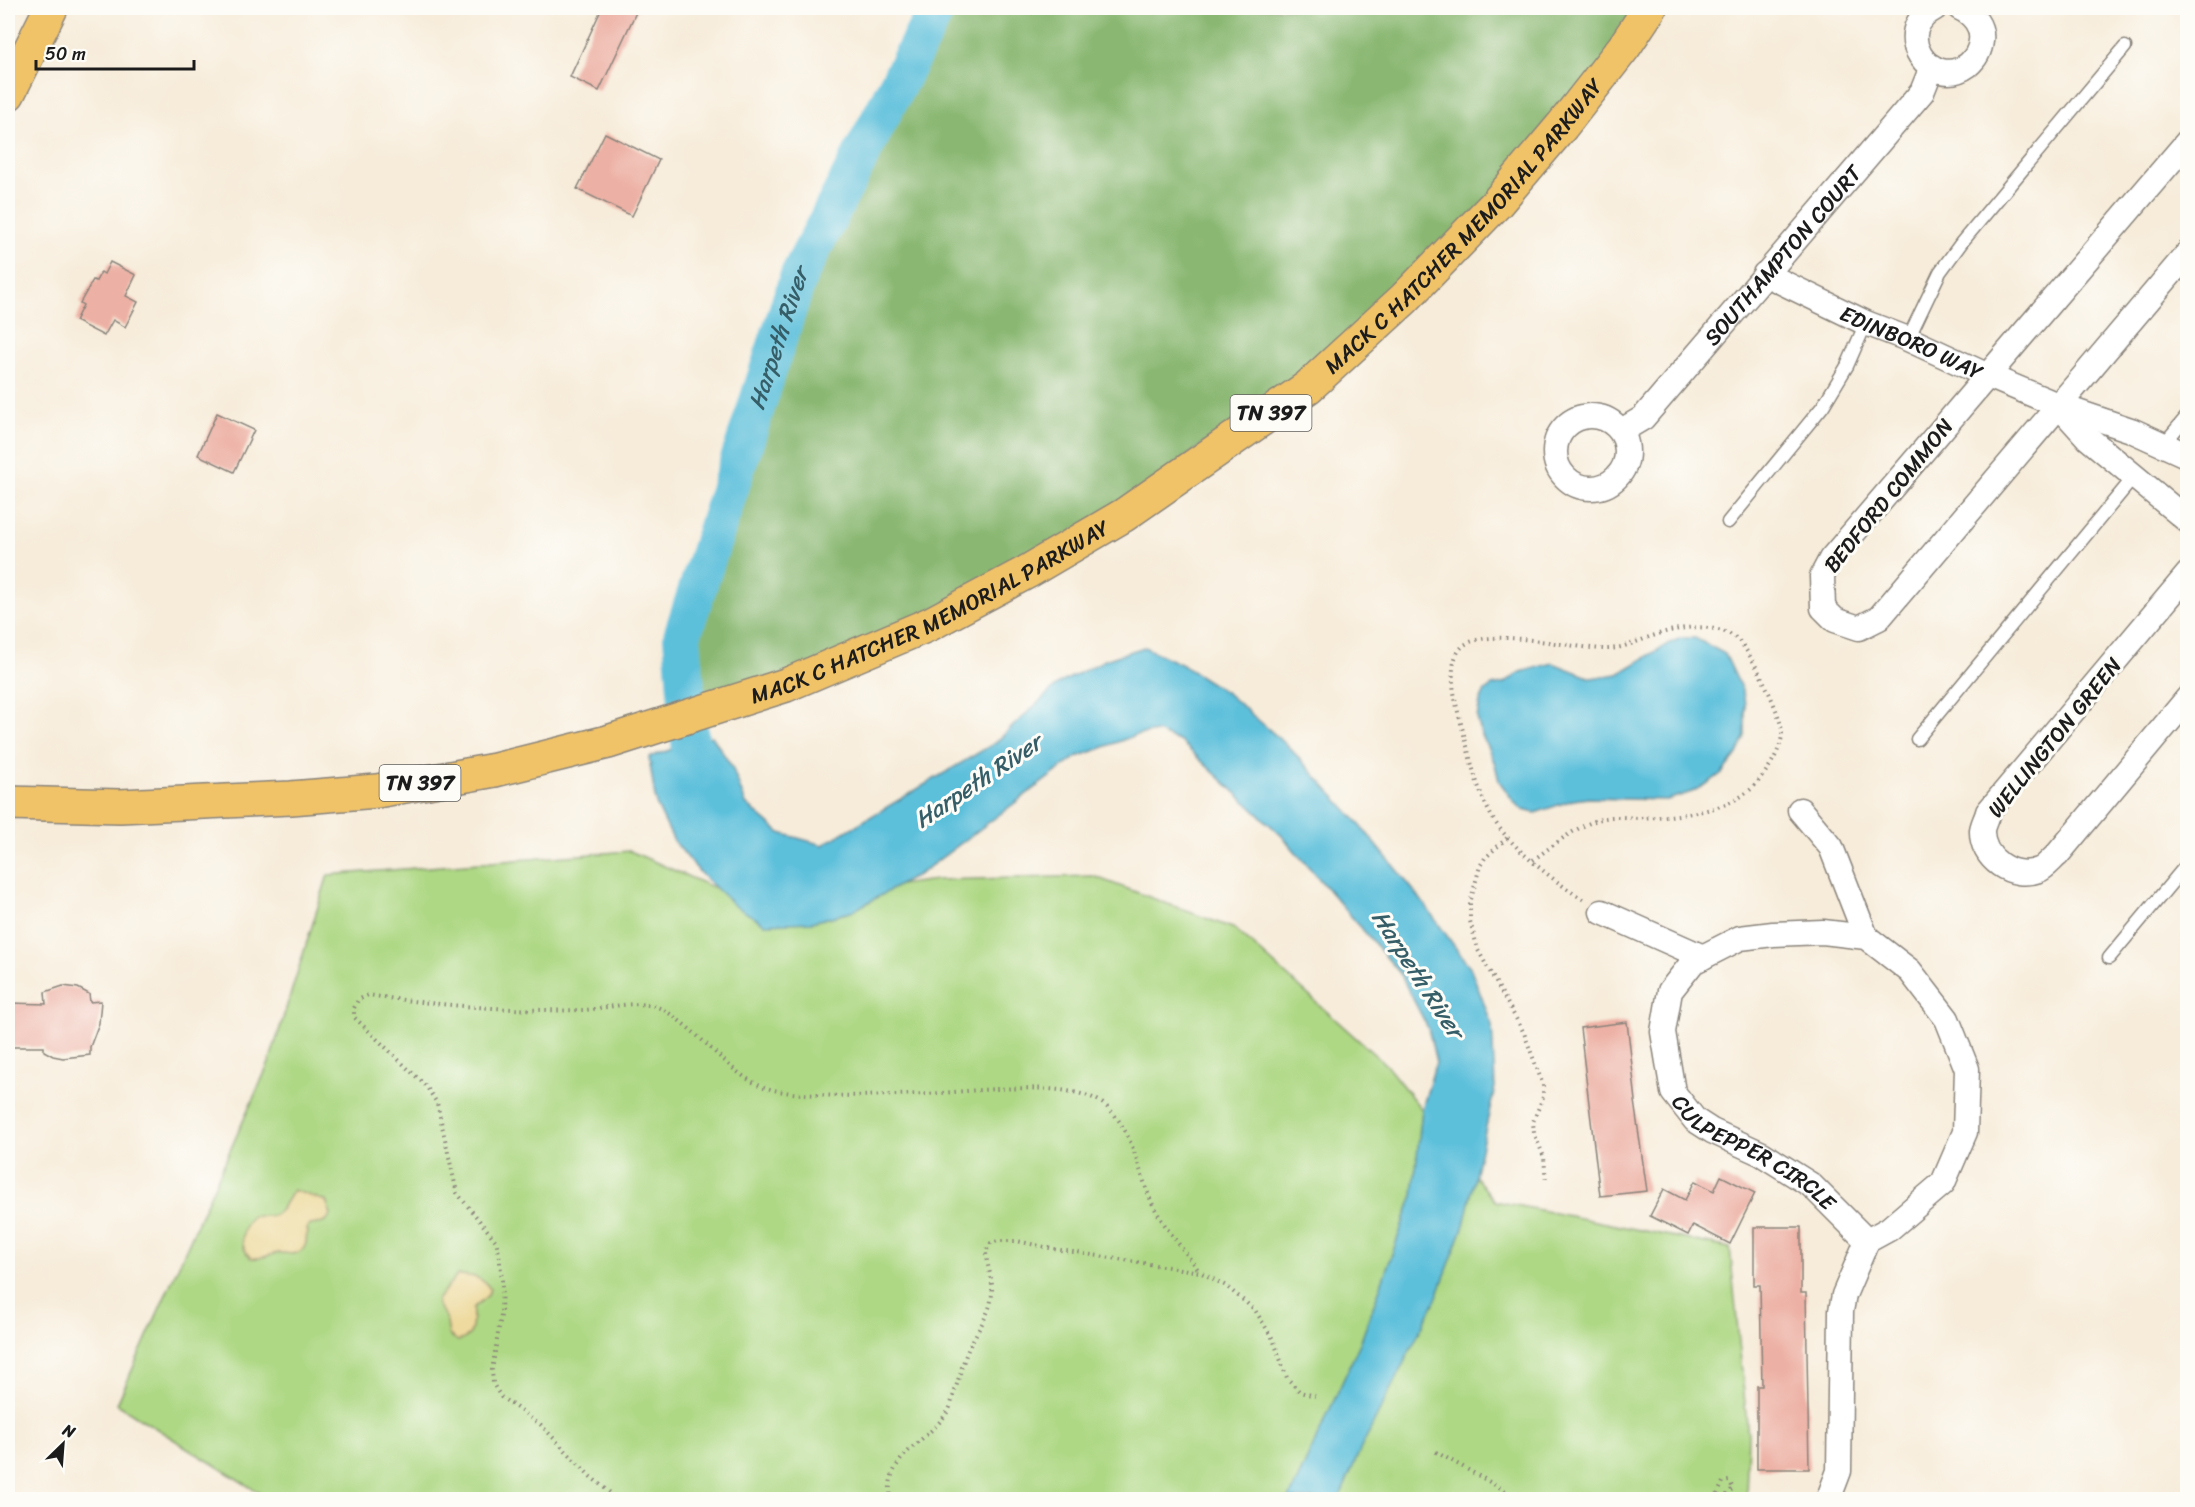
<svg xmlns="http://www.w3.org/2000/svg" width="2195" height="1507" font-family="Sriracha,sans-serif">
<style>
.green{fill:#aed884;stroke:#657a50;stroke-width:1.5}
.forest{fill:#8ab872;stroke:#536a47;stroke-width:1.5}
.sand{fill:#eeda9e;stroke:#857b5d;stroke-width:1.5}
.water{fill:#5dc0db;stroke:#3c6e7c;stroke-width:1.5}
.lines{fill:none;stroke-linecap:round;stroke-linejoin:round}
.river{stroke:#5dc0db;stroke-width:38}
.building{fill:#edb0a4}
.service-casing{stroke:#8a847b;stroke-width:15}
.minor-casing{stroke:#8a847b;stroke-width:27}
.primary-casing{stroke:#8a847b;stroke-width:36}
.path{stroke:#8a847b;stroke-width:4;stroke-dasharray:1.5 4.5;stroke-linecap:butt}
.service{stroke:#fff;stroke-width:12}
.minor{stroke:#fff;stroke-width:24}
.primary{stroke:#f1c369;stroke-width:33}
.labels{text-anchor:middle;stroke-width:6;stroke-linejoin:round;paint-order:stroke}
.shield{fill:#fdfcf7;stroke:#605f5e;stroke-width:1.5}
.shield-label{font-size:21px;font-weight:bold;fill:#1c1c1c}
.street-label{font-size:22px;fill:#1c1c1c;stroke:#fdfcf7}
.water-label{font-size:24px;font-style:italic;fill:#365e68;stroke:#fdfcf7}
</style>
<rect width="100%" height="100%" fill="#fdfcf7"/>
<filter id="ink" filterUnits="userSpaceOnUse"><feTurbulence type="fractalNoise" baseFrequency=".0167" numOctaves="2"/><feDisplacementMap in="SourceGraphic" scale="12" xChannelSelector="R" yChannelSelector="G"/><feConvolveMatrix kernelMatrix="1 2 1 2 8 2 1 2 1" color-interpolation-filters="sRGB"/></filter>
<filter id="wash" filterUnits="userSpaceOnUse"><feTurbulence type="fractalNoise" baseFrequency=".008" numOctaves="4" result="noise"/><feDisplacementMap in="SourceGraphic" scale="24" xChannelSelector="R" yChannelSelector="G"/><feGaussianBlur stdDeviation="1.35" result="paint"/><feColorMatrix in="noise" values="0 0 0 0 0 0 0 0 0 0 0 0 0 0 0 0 0 1.4 0 .05"/><feComposite in="paint" operator="in"/></filter>
<g filter="url(#wash)">
<rect width="100%" height="100%" fill="#f7ecda"/>
<polygon class="green" points="630,851 753,905 936,880 1093,876 1235,929 1386,1065 1495,1201 1730,1248 1748,1435 1746,1499 269,1499 117,1404 269,1063 328,875"/>
<polygon class="forest" points="937,8 1650,8 1404,299 1027,572 692,715 682,636 799,275"/>
<g class="sand">
<path d="M293,1190L326,1201L331,1214C326,1227 318,1222 308,1226C305,1233 308,1239 305,1246C299,1257 289,1253 279,1253C268,1254 262,1260 251,1258C238,1246 241,1229 252,1216C282,1218 278,1213 293,1190Z"/>
<path d="M457,1275C471,1275 483,1277 490,1289L488,1295L473,1308C472,1325 476,1336 458,1341L449,1335L446,1317L437,1305V1300Z"/>
</g>
<g class="water">
<polygon points="1681,638 1695,638 1725,654 1743,692 1745,704 1745,736 1737,754 1722,773 1711,781 1692,792 1667,800 1588,798 1573,800 1535,813 1523,810 1515,803 1499,781 1495,764 1481,733 1477,718 1480,702 1485,691 1492,686 1503,684 1521,672 1553,663 1591,678 1618,674 1668,644"/>
<polygon points="1144,647 1183,665 1227,693 1288,746 1356,820 1419,897 1471,969 1492,1025 1495,1087 1464,1225 1436,1299 1361,1448 1339,1499 1289,1499 1361,1341 1413,1195 1422,1109 1436,1062 1428,1028 1399,972 1283,837 1181,742 1157,732 1136,735 1075,758 921,873 851,912 812,922 765,924 735,906 702,875 674,841 656,804 649,757 712,736 732,767 746,804 780,833 823,845 995,743 1058,684 1105,660"/>
</g>
<g class="lines">
<path class="river" id="s1" d="M699,791L693,783L682,636L799,275L937,8"/>
</g>
<g id="blocks">
<g class="building">
<polygon points="602,8 638,8 599,91 570,77"/>
<polygon points="605,133 659,160 632,216 577,189"/>
<polygon points="110,262 136,275 126,296 138,302 125,327 113,320 104,336 75,321 83,305 80,303 93,280 96,281 101,272 104,274"/>
<polygon points="217,413 254,430 234,472 198,455"/>
<polygon points="63,986 78,988 89,994 90,1002 101,1001 99,1023 90,1047 90,1055 63,1058 53,1056 44,1051 44,1047 8,1047 8,1003 46,1004 45,992"/>
<polygon points="1627,1022 1636,1101 1634,1101 1647,1191 1600,1196 1580,1028"/>
<polygon points="1721,1176 1755,1193 1730,1244 1693,1225 1688,1235 1650,1216 1664,1189 1685,1200 1695,1181 1714,1191"/>
<polygon points="1754,1227 1801,1227 1801,1293 1806,1293 1809,1469 1757,1469 1757,1386 1762,1386 1760,1285 1754,1285"/>
</g>
</g>
</g>
<g filter="url(#ink)">
<use href="#blocks" fill-opacity="0" stroke="#8a847b" stroke-width="1.5"/>
<g class="lines">
<g class="service-casing">
<g id="service">
<polyline points="1908,339 1940,272 1962,242 2125,47"/>
<polyline points="2163,445 2188,415"/>
<polyline points="1728,522 1823,406 1847,366 1866,323"/>
<polyline points="1917,739 2134,477"/>
<polyline points="2109,958 2188,863"/>
</g>
</g>
<g class="minor-casing">
<g id="minor">
<path d="M1935,8C1889,32 1931,92 1968,65C1975,59 1980,50 1981,41C1983,26 1973,14 1960,8"/>
<polyline points="2188,141 1831,559 1822,576 1823,608 1835,620 1859,628 1879,618 2188,253"/>
<path id="s2" d="M1765,274L1866,323L1908,339L1986,375L2060,406L2131,430L2188,456"/>
<polyline points="2061,408 2088,438 2188,521"/>
<circle cx="1591" cy="452" r="36"/>
<path id="s3" d="M1621,431L1643,418L1922,92L1932,67"/>
<path d="M2188,574L1988,812C1987,817 1983,824 1982,830C1981,859 2012,880 2039,870C2045,868 2052,859 2057,855L2188,698"/>
<polyline points="1800,810 1831,847 1866,937"/>
<polyline points="1602,912 1703,957"/>
<path id="s4" d="M1828,1500L1839,1471L1841,1311L1844,1295L1867,1241L1889,1229L1943,1183L1965,1132L1967,1069L1947,1019L1910,971L1866,937L1823,932L1773,934L1740,938L1693,962L1670,991L1663,1032L1673,1092L1695,1120L1712,1131L1762,1154L1811,1185L1867,1241"/>
</g>
</g>
<g class="primary-casing">
<g id="primary">
<polyline points="8,94 51,8"/>
<path id="s5" d="M8,803L120,806L291,798L377,791L495,770L608,742L786,685L930,624L1027,572L1124,515L1308,387L1404,299L1496,204L1562,126L1624,47L1650,8"/>
</g>
</g>
<g class="path">
<polyline points="1507,838 1485,858 1480,866 1470,903 1470,921 1478,950 1524,1033 1543,1085 1543,1097 1533,1122 1534,1133 1544,1157 1546,1182"/>
<path d="M1533,860C1554,845 1576,826 1601,819C1613,815 1628,818 1640,818C1677,816 1731,813 1757,783C1768,770 1780,752 1782,735C1783,716 1752,654 1739,641C1735,636 1728,633 1722,631C1695,622 1664,631 1639,641C1628,645 1618,649 1606,649C1574,649 1487,626 1463,646C1441,665 1460,718 1466,742C1472,767 1479,794 1492,817C1508,845 1556,883 1584,900"/>
<polyline points="1436,1452 1522,1500"/>
<path d="M619,1500L591,1477L541,1425L501,1397L493,1384L492,1370L501,1315L502,1280L499,1253L496,1241L457,1193L437,1103L426,1086L354,1017V1008L358,1000L368,995C427,1004 487,1009 546,1010C559,1011 572,1010 585,1010C607,1008 631,1001 653,1006C667,1009 682,1023 693,1032C714,1050 735,1075 761,1086C779,1093 800,1094 818,1095C854,1097 890,1095 925,1094C968,1092 1067,1078 1102,1103C1134,1127 1137,1171 1153,1205C1166,1230 1184,1250 1200,1272"/>
<path d="M891,1500C882,1456 929,1442 948,1411C951,1407 952,1399 954,1394C960,1375 964,1355 974,1338C982,1323 992,1309 992,1291C993,1278 986,1264 986,1251L991,1243L998,1241H1017L1054,1249L1200,1272L1226,1286L1255,1310L1273,1339L1287,1378L1300,1392L1315,1396"/>
<polyline points="1572,1500 1578,1498 1586,1500"/>
<polyline points="1715,1500 1723,1482 1729,1481 1733,1488 1722,1500"/>
</g>
<use href="#service" class="service"/>
<use href="#minor" class="minor"/>
<use href="#primary" class="primary"/>
</g>
</g>
<g class="labels">
<g class="shield">
<rect x="1230.5" y="395" width="81" height="36" rx="4.5"/>
<rect x="379.5" y="765" width="81" height="36" rx="4.5"/>
</g>
<g class="shield-label">
<text x="1271" y="420">TN 397</text>
<text x="420" y="790">TN 397</text>
</g>
<g class="street-label">
<text dy="8" stroke="none"><textPath href="#s5" startOffset="1620">MACK C HATCHER MEMORIAL PARKWAY</textPath></text>
<text dy="8" stroke="none"><textPath href="#s3" startOffset="240">SOUTHAMPTON COURT</textPath></text>
<text dy="8" stroke="none"><textPath href="#s2" startOffset="162">EDINBORO WAY</textPath></text>
<text transform="translate(1888 495) rotate(-51)" y="8">BEDFORD COMMON</text>
<text dy="8" stroke="none"><textPath href="#s5" startOffset="954">MACK C HATCHER MEMORIAL PARKWAY</textPath></text>
<text transform="translate(2054 737) rotate(-51)" y="8">WELLINGTON GREEN</text>
<text dy="8" stroke="none"><textPath href="#s4" startOffset="1072">CULPEPPER CIRCLE</textPath></text>
</g>
<g class="water-label">
<text dy="8" stroke="none"><textPath href="#s1" startOffset="470">Harpeth River</textPath></text>
<text transform="translate(978 781) rotate(-34)" y="8">Harpeth River</text>
<text transform="translate(1418 974) rotate(57)" y="8">Harpeth River</text>
</g>
</g>
<rect width="2195" height="1507" fill="none" stroke="#fdfcf7" stroke-width="30"/>
<g transform="translate(63 1444) rotate(25)" stroke="#fdfcf7" stroke-width="4.5" paint-order="stroke">
<path d="M0-4.5L10 22L0 15L-10 22Z" fill="#1c1c1c"/>
<text y="-9" font-size="16" font-weight="bold" text-anchor="middle" fill="#1c1c1c">N</text>
</g>
<path d="M36 60v9h158v-9" fill="none" stroke="#1c1c1c" stroke-width="3"/>
<text x="45" y="60" font-size="18" fill="#1c1c1c" stroke="#fdfcf7" stroke-width="4.5" paint-order="stroke">50 m</text>
</svg>
